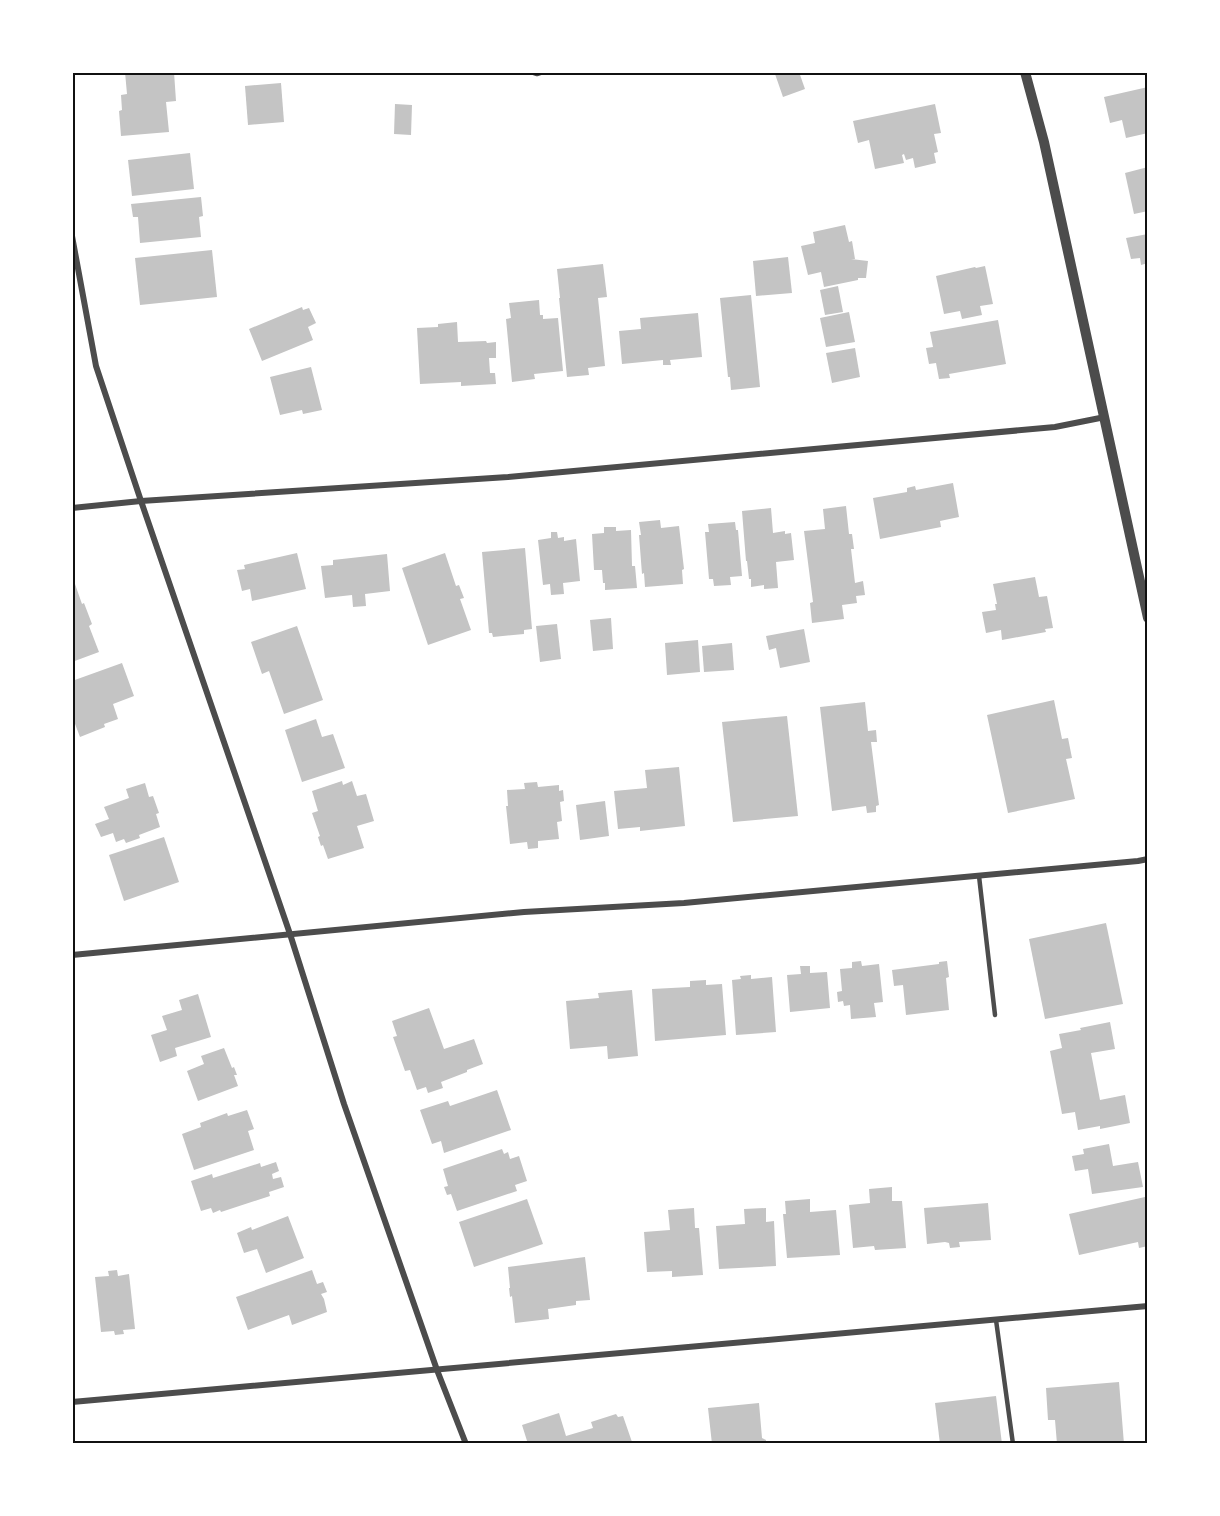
<svg xmlns="http://www.w3.org/2000/svg" width="1220" height="1516" font-family="'Open Sans',sans-serif">
<style>
.building{fill:#c4c4c4}
.lines{fill:none;stroke-linecap:round;stroke-linejoin:round}
.service{stroke:#4c4c4c;stroke-width:4.5}
.minor{stroke:#4c4c4c;stroke-width:6}
.tertiary{stroke:#4c4c4c;stroke-width:10}
.neatline{fill:none;stroke:#111;stroke-width:2}
</style>
<rect width="100%" height="100%" fill="#fff"/>
<g class="building">
<polygon points="125,72 174,72 176,101 166,102 169,132 121,136 119,111 122,110 121,95 127,94"/>
<polygon points="781,72 799,72 805,89 783,97 775,74"/>
<polygon points="281,83 284,122 248,125 245,86"/>
<polygon points="1148,87 1148,133 1126,138 1122,120 1110,123 1104,97"/>
<polygon points="395,104 412,105 411,135 394,134"/>
<polygon points="935,104 941,133 934,134 938,152 934,153 936,163 915,168 913,158 906,160 904,154 902,155 904,163 875,169 869,140 858,143 853,121"/>
<polygon points="190,153 194,189 132,196 128,160"/>
<polygon points="1148,167 1148,211 1134,214 1125,173"/>
<polygon points="201,197 203,216 199,217 201,237 140,243 138,217 133,217 131,204"/>
<polygon points="845,225 849,242 852,241 855,259 851,259 868,261 866,278 858,278 858,280 824,287 821,272 808,275 801,246 815,243 813,232"/>
<polygon points="1148,234 1148,263 1141,265 1140,258 1131,259 1126,238"/>
<polygon points="212,250 217,297 140,305 135,258"/>
<polygon points="788,257 792,293 756,296 753,261"/>
<polygon points="603,264 607,297 598,298 605,366 588,368 589,375 567,377 559,298 560,298 557,269"/>
<polygon points="985,266 993,304 980,306 982,315 962,319 960,311 944,314 936,276 975,267 976,268"/>
<polygon points="838,286 843,312 825,315 820,290"/>
<polygon points="751,295 760,387 731,390 730,377 728,377 720,298"/>
<polygon points="539,300 540,315 543,315 543,319 558,318 563,371 534,374 535,379 512,382 506,319 511,318 509,303"/>
<polygon points="302,307 303,310 309,308 316,323 308,327 313,340 262,361 249,329"/>
<polygon points="849,312 855,342 826,347 820,318"/>
<polygon points="698,313 702,357 670,360 671,365 663,365 663,360 622,364 619,331 641,329 640,318"/>
<polygon points="998,320 1006,364 949,374 950,378 939,379 936,363 929,364 926,348 933,347 930,332"/>
<polygon points="457,322 458,342 486,341 487,343 496,342 496,358 489,358 490,373 495,373 496,384 461,386 461,382 420,384 417,328 438,327 438,324"/>
<polygon points="855,348 860,377 832,383 826,353"/>
<polygon points="311,367 322,410 303,414 302,410 280,415 270,377"/>
<polygon points="953,483 959,517 940,521 941,527 880,539 873,498 907,492 907,488 915,486 916,490"/>
<polygon points="846,506 849,534 852,534 854,549 851,549 855,583 863,581 865,595 856,596 857,603 842,605 844,619 812,623 810,603 813,602 804,531 825,529 823,509"/>
<polygon points="771,508 773,533 785,531 785,534 791,533 794,560 776,562 778,588 764,589 764,585 751,587 751,579 749,579 747,561 746,561 742,511"/>
<polygon points="660,520 661,528 679,526 684,569 682,570 683,584 645,587 644,573 642,574 639,535 641,535 639,522"/>
<polygon points="735,522 736,530 738,530 742,576 730,577 731,585 714,586 713,579 709,579 705,532 709,532 708,524"/>
<polygon points="604,527 616,527 616,531 631,530 632,566 635,566 637,588 605,590 605,583 603,583 602,570 594,570 592,534 604,533"/>
<polygon points="551,532 557,532 558,538 564,537 564,541 576,539 580,581 563,583 564,594 551,595 550,584 543,585 538,540 551,538"/>
<polygon points="525,548 532,629 524,630 524,634 493,637 492,633 489,633 482,552"/>
<polygon points="297,553 306,589 252,601 250,589 242,591 237,570 245,569 244,565"/>
<polygon points="445,553 456,586 459,585 464,598 460,599 471,630 428,645 402,568"/>
<polygon points="387,554 390,591 365,594 366,606 353,607 352,595 325,598 321,566 333,565 333,560"/>
<polygon points="1035,577 1039,597 1047,596 1053,628 1045,629 1046,632 1002,640 1001,630 986,633 982,612 996,610 995,604 997,604 993,584"/>
<polygon points="75,584 82,604 84,603 92,624 89,626 99,652 72,662 72,585"/>
<polygon points="611,618 613,649 593,651 590,620"/>
<polygon points="557,624 561,659 540,662 536,626"/>
<polygon points="297,626 323,700 284,714 269,671 262,674 251,642"/>
<polygon points="804,629 810,662 780,668 776,648 769,650 766,636"/>
<polygon points="698,640 700,672 667,675 665,643"/>
<polygon points="732,643 734,670 704,672 702,646"/>
<polygon points="122,663 134,696 113,704 118,719 104,724 105,727 80,737 72,716 72,681"/>
<polygon points="1054,700 1062,739 1068,738 1072,758 1066,759 1075,799 1008,813 987,715"/>
<polygon points="865,702 868,731 876,730 877,742 871,742 879,805 876,806 876,812 867,813 866,806 832,811 820,707"/>
<polygon points="787,716 798,816 733,822 722,722"/>
<polygon points="316,719 322,737 333,734 345,768 302,782 285,730"/>
<polygon points="679,767 685,826 640,831 640,827 618,829 614,791 647,788 645,770"/>
<polygon points="342,781 343,785 352,781 357,796 366,794 374,821 357,826 364,848 328,859 323,845 321,846 318,837 320,836 312,813 318,811 312,791"/>
<polygon points="537,782 538,787 559,785 559,791 563,790 564,801 560,802 562,821 557,822 559,839 538,841 538,848 528,849 527,842 510,844 506,806 508,806 507,790 525,789 524,783"/>
<polygon points="145,783 149,797 153,796 159,813 156,814 160,827 139,835 140,838 126,843 124,839 116,842 113,833 101,837 95,824 109,819 104,807 129,798 126,789"/>
<polygon points="605,801 609,836 580,840 576,805"/>
<polygon points="164,837 179,882 124,901 109,855"/>
<polygon points="1106,923 1123,1004 1045,1019 1029,939"/>
<polygon points="861,961 862,966 879,964 883,1002 874,1003 876,1017 851,1019 850,1005 844,1006 843,1001 838,1002 837,992 842,991 840,969 852,968 852,962"/>
<polygon points="947,961 949,977 946,978 949,1010 906,1015 903,985 894,986 892,970 939,964 939,962"/>
<polygon points="800,966 810,966 810,973 827,972 830,1008 790,1012 787,975 801,974"/>
<polygon points="751,975 751,979 772,977 776,1032 736,1035 732,980 741,979 740,976"/>
<polygon points="706,980 706,985 722,984 726,1035 655,1041 652,989 690,987 690,981"/>
<polygon points="632,990 638,1056 608,1059 607,1046 570,1049 566,1001 599,998 598,993"/>
<polygon points="198,994 211,1037 175,1048 177,1056 160,1062 151,1035 167,1030 162,1016 182,1010 179,1000"/>
<polygon points="429,1008 444,1049 474,1039 483,1064 467,1070 467,1072 441,1082 443,1088 428,1093 426,1087 417,1090 410,1070 405,1071 393,1037 397,1036 392,1021"/>
<polygon points="1110,1022 1115,1049 1091,1053 1100,1100 1125,1095 1130,1123 1100,1129 1100,1126 1078,1130 1075,1112 1062,1114 1050,1051 1062,1048 1059,1034 1081,1030 1080,1028"/>
<polygon points="224,1048 232,1068 234,1067 237,1075 234,1075 238,1086 198,1101 187,1071 204,1064 201,1056"/>
<polygon points="497,1090 511,1130 444,1153 441,1141 432,1144 420,1110 448,1101 450,1106"/>
<polygon points="247,1110 254,1129 248,1131 254,1150 194,1170 182,1134 201,1127 200,1123 227,1113 228,1116"/>
<polygon points="1109,1144 1113,1166 1138,1162 1143,1187 1092,1194 1088,1169 1075,1171 1072,1156 1084,1154 1083,1149"/>
<polygon points="502,1149 504,1154 508,1152 510,1159 519,1156 527,1181 515,1185 517,1191 457,1211 451,1194 447,1195 444,1187 448,1186 443,1169"/>
<polygon points="276,1162 279,1171 272,1174 273,1179 281,1177 284,1187 269,1192 270,1196 221,1212 220,1210 213,1213 211,1208 201,1211 191,1181 212,1174 213,1178 260,1163 261,1167"/>
<polygon points="892,1187 892,1201 902,1201 906,1248 875,1250 874,1246 853,1248 849,1205 870,1203 869,1189"/>
<polygon points="1145,1197 1148,1208 1148,1246 1139,1248 1138,1242 1079,1255 1069,1214"/>
<polygon points="527,1199 543,1244 474,1267 459,1222"/>
<polygon points="810,1199 810,1212 836,1210 840,1255 787,1258 783,1214 786,1214 785,1201"/>
<polygon points="988,1203 991,1240 959,1242 960,1247 950,1248 949,1243 945,1242 927,1244 924,1208"/>
<polygon points="694,1208 695,1228 699,1228 703,1275 672,1277 672,1271 647,1272 644,1232 670,1230 668,1210"/>
<polygon points="766,1208 766,1222 774,1221 776,1266 719,1269 716,1226 745,1224 744,1209"/>
<polygon points="288,1216 304,1258 266,1273 257,1249 244,1253 237,1233 251,1227 252,1230"/>
<polygon points="585,1257 590,1300 576,1301 576,1305 548,1309 549,1319 515,1323 512,1296 510,1297 509,1288 510,1288 508,1267"/>
<polygon points="117,1270 118,1276 129,1274 135,1329 123,1330 124,1334 115,1335 114,1331 101,1332 95,1277 109,1276 108,1271"/>
<polygon points="312,1270 317,1284 323,1282 327,1292 321,1294 324,1299 327,1312 292,1325 289,1315 248,1330 236,1297"/>
<polygon points="1119,1382 1124,1444 1057,1444 1055,1420 1048,1420 1046,1388"/>
<polygon points="996,1396 1002,1444 940,1444 935,1403"/>
<polygon points="759,1403 762,1438 766,1440 766,1444 712,1444 708,1408"/>
<polygon points="559,1413 566,1436 593,1428 591,1422 616,1414 618,1417 623,1416 632,1442 627,1444 528,1444 522,1425"/>
</g>
<g class="lines">
<g class="service">
<polyline points="531,72 537,74 543,72"/>
<polyline points="979,876 995,1015"/>
<polyline points="996,1320 1013,1444"/>
</g>
<g class="minor">
<polyline points="72,236 96,366 141,501 290,934 344,1104 437,1370 466,1444"/>
<polyline points="72,508 141,501 508,477 1055,427 1105,417"/>
<polyline points="72,955 524,912 684,903 1138,861 1148,859"/>
<polyline points="72,1402 1148,1306"/>
</g>
<polyline class="tertiary" points="1025,72 1044,142 1148,618"/>
</g>
<rect width="1220" height="1516" fill="none" stroke="#ffffff" stroke-width="147"/>
<rect x="74" y="74" width="1072" height="1368" class="neatline"/>
</svg>
